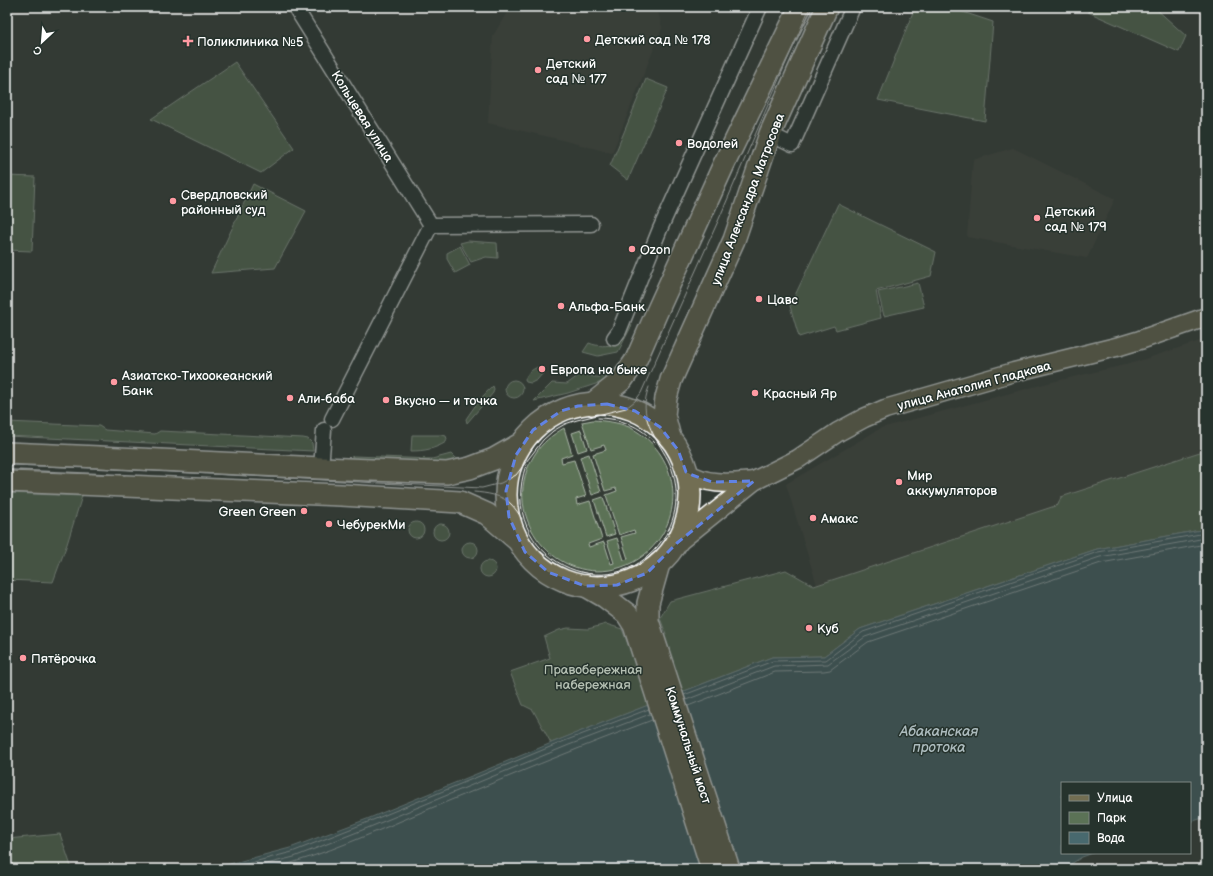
<svg xmlns="http://www.w3.org/2000/svg" width="1213" height="876" font-family="'Balsamiq Sans',sans-serif">
<style>
.built{fill:#43453d}
.green{fill:#5b7256;stroke:#adb8aa}
.water{fill:#48696e;stroke:#91a5a8}
.lines{fill:none;stroke-linecap:round;stroke-linejoin:round}
.shore{stroke:#b6c3c5;stroke-width:1}
.minor-casing{stroke:#fff;stroke-width:17}
.major-casing{stroke:#fff;stroke-width:21}
.highway-casing{stroke:#fff;stroke-width:24}
.minor{stroke:#26332d;stroke-width:14}
.major{stroke:#726e52;stroke-width:18}
.highway{stroke:#726e52;stroke-width:21}
.tram{stroke:#fff;stroke-width:1}
.marked{fill:none;stroke:#6183e4;stroke-width:3;stroke-dasharray:8 5;stroke-linejoin:round}
.poi-dot{fill:#ff9aa2;stroke:#26332d;stroke-width:1.5}
.labels{text-anchor:middle;stroke-width:3;stroke-linejoin:round;paint-order:stroke}
.poi-label{font-size:13px;fill:#fff;stroke:#26332d;text-anchor:start}
.street-label{font-size:13px;fill:#fff;stroke:#26332d}
.park-label{font-size:13px;fill:#b5c0b3;stroke:#26332d}
.water-label{font-size:14px;font-style:italic;fill:#adbcbe;stroke:#26332d}
</style>
<rect width="100%" height="100%" fill="#333b34"/>
<filter id="ink" filterUnits="userSpaceOnUse"><feTurbulence type="fractalNoise" baseFrequency=".025" numOctaves="2"/><feDisplacementMap in="SourceGraphic" scale="8" xChannelSelector="R" yChannelSelector="G"/><feConvolveMatrix kernelMatrix="1 2 1 2 8 2 1 2 1" color-interpolation-filters="sRGB"/></filter>
<g filter="url(#ink)">
<g class="built">
<polygon points="510,7 657,7 662,28 612,153 554,138 488,123 493,36"/>
<polygon points="1013,148 1115,199 1087,258 967,237 973,160"/>
<polygon points="1206,339 1206,450 1061,497 1058,505 817,585 786,484 881,428 1052,382 1133,363"/>
</g>
<g class="green">
<polygon points="915,7 948,7 993,22 985,121 878,100"/>
<polygon points="1091,7 1154,7 1186,36 1179,52 1088,12"/>
<polygon points="235,62 294,148 261,173 151,119"/>
<polygon points="646,79 668,88 628,180 610,166"/>
<polygon points="7,176 35,177 32,251 7,250 9,213 7,212"/>
<polygon points="253,184 306,211 275,268 211,273"/>
<polygon points="838,204 936,252 931,276 876,291 881,318 836,330 834,326 799,337 790,306"/>
<polygon points="468,241 497,243 498,258 486,257 471,262 460,243"/>
<polygon points="460,246 470,265 455,273 447,259 447,253"/>
<polygon points="918,283 924,307 884,316 878,292"/>
<path d="M628,323L632,325L618,352L598,356L583,352L589,343C599,347 606,346 616,344Z"/>
<path d="M644,323L624,368L605,381L568,393L534,401L552,383L567,384L582,373C589,376 598,379 606,376C621,372 633,337 640,324Z"/>
<path d="M538,367V371L540,373H543L537,380L531,383L526,382L525,380C527,373 531,370 538,367Z"/>
<circle cx="514" cy="389" r="9"/>
<path d="M493,386L494,389L493,393L467,423L466,419C474,407 482,396 493,386Z"/>
<path d="M593,420C606,421 617,422 629,427C673,448 687,503 657,542C647,555 632,565 615,569C550,584 498,510 535,454C542,443 552,435 564,428L572,454L561,458L562,463L574,460L586,496L576,499L577,505L590,501L602,539L588,544L589,547L604,542L611,564L614,563L607,541L617,538L624,560L628,559L621,537L635,533L634,530L619,535L606,495L617,491L616,488L605,491L593,454L606,450L604,445L591,449L582,422Z"/>
<polygon points="7,422 99,426 105,430 155,434 160,431 303,438 308,439 312,443 313,451 7,436"/>
<polygon points="581,430 587,449 578,452 572,433"/>
<path d="M412,435H442L446,436L447,439L446,442C435,449 424,451 411,451Z"/>
<polygon points="1206,450 1206,529 1097,549 860,629 824,656 772,657 551,743 533,710 523,705 510,672 550,658 544,637 559,630 568,628 588,629 606,624 622,629 629,647 666,634 660,618 670,601 786,570 814,586 1058,505 1061,497"/>
<polygon points="451,454 455,458 460,459 440,465 350,460 351,457 354,456 432,459"/>
<polygon points="589,454 601,492 592,495 580,457"/>
<polygon points="7,493 82,496 67,544 53,582 7,580"/>
<polygon points="603,497 615,534 606,537 594,500"/>
<circle cx="416" cy="530" r="8"/>
<circle cx="441" cy="532" r="8"/>
<circle cx="470" cy="550" r="8"/>
<circle cx="488" cy="569" r="8"/>
<polygon points="60,834 72,869 7,869 7,839"/>
</g>
<polygon class="water" points="1206,529 1206,817 1190,822 1190,783 1062,783 1062,853 1093,853 1082,857 1063,869 211,869 290,848 367,819 566,737 772,657 824,656 860,629 1097,549"/>
<g class="lines">
<g class="shore">
<polyline points="684,695 773,661 826,660 863,632 1098,552 1206,533"/>
<polyline points="686,700 774,666 828,664 865,637 1100,557 1206,538"/>
<polyline points="688,706 775,672 824,671 830,670 868,642 1101,563 1206,544"/>
<polyline points="227,869 292,852 368,822 567,740 649,709"/>
<polyline points="247,869 294,857 370,827 569,745 650,714"/>
<path d="M270,869C325,855 377,831 429,809C503,779 577,748 652,720"/>
</g>
<g class="minor-casing">
<g id="minor">
<polyline points="295,7 431,225"/>
<polyline points="770,134 792,145 853,7"/>
<polyline points="431,225 591,224"/>
<polyline points="614,338 619,331 660,229 760,7"/>
<polyline points="332,419 431,225"/>
<polyline points="321,468 324,430"/>
</g>
</g>
<g class="major-casing">
<g id="major">
<path d="M686,472C708,486 729,483 754,481"/>
<polyline points="677,543 754,481 798,459 838,432 864,418 885,409 1014,372 1120,346 1140,340 1206,317"/>
</g>
</g>
<g class="highway-casing">
<g id="highway">
<circle cx="598" cy="495" r="92"/>
<polyline points="592,404 622,380 636,360 656,314 724,164 800,7"/>
<polyline points="670,438 664,415 666,398 671,380 734,240 770,134 827,7"/>
<polyline points="7,453 99,457 321,468 447,473 470,468 494,459 522,443"/>
<polyline points="7,481 341,495 460,502 487,514 516,539"/>
<polyline points="659,564 648,603 648,621 729,869"/>
<polyline points="586,586 605,597 627,614 634,625 712,869"/>
</g>
</g>
<use href="#minor" class="minor"/>
<use href="#major" class="major"/>
<use href="#highway" class="highway"/>
<g class="tram">
<path d="M598,418C620,418 641,426 655,443"/>
<polyline points="7,465 98,468 379,483 482,488 501,483 516,475 543,440 553,431 565,424 577,420 626,408 635,401 641,393 719,219 810,7"/>
<path d="M526,465C494,558 612,615 663,539C679,516 680,484 668,460C655,436 637,416 649,387"/>
<polyline points="7,471 125,475"/>
<path d="M474,492C486,493 502,495 511,504C515,508 519,514 522,519"/>
</g>
</g>
</g>
<path d="M0 0H1213V876H0ZM607,404L635,411L660,427L678,450L686,472L692,475L712,482L754,481L677,543L647,573L617,585L585,586L548,572L525,552L509,517L506,491L516,455L533,430L561,411L578,406Z" fill="#333b34" fill-opacity=".55" fill-rule="evenodd"/>
<path class="marked" d="M607,404L635,411L660,427L678,450L686,472L692,475L712,482L754,481L677,543L647,573L617,585L585,586L548,572L525,552L509,517L506,491L516,455L533,430L561,411L578,406Z"/>
<g class="poi-dot">
<circle cx="587" cy="39" r="4"/>
<path d="M186 35h4v4h4v4h-4v4h-4v-4h-4v-4h4z"/>
<circle cx="538" cy="70" r="4"/>
<circle cx="679" cy="143" r="4"/>
<circle cx="173" cy="201" r="4"/>
<circle cx="1037" cy="218" r="4"/>
<circle cx="632" cy="249" r="4"/>
<circle cx="759" cy="299" r="4"/>
<circle cx="561" cy="306" r="4"/>
<circle cx="542" cy="369" r="4"/>
<circle cx="114" cy="382" r="4"/>
<circle cx="755" cy="393" r="4"/>
<circle cx="290" cy="398" r="4"/>
<circle cx="386" cy="400" r="4"/>
<circle cx="899" cy="482" r="4"/>
<circle cx="304" cy="511" r="4"/>
<circle cx="813" cy="518" r="4"/>
<circle cx="329" cy="524" r="4"/>
<circle cx="809" cy="628" r="4"/>
<circle cx="23" cy="658" r="4"/>
</g>
<g class="labels">
<g class="poi-label">
<text x="595" y="44">Детский сад № 178</text>
<text x="197" y="46">Поликлиника №5</text>
<text x="546" y="68">Детский<tspan x="546" dy="15">сад № 177</tspan></text>
<text x="687" y="148">Водолей</text>
<text x="181" y="199">Свердловский<tspan x="181" dy="15">районный суд</tspan></text>
<text x="1045" y="216">Детский<tspan x="1045" dy="15">сад № 179</tspan></text>
<text x="640" y="254">Ozon</text>
<text x="767" y="304">Цавс</text>
<text x="569" y="311">Альфа-Банк</text>
<text x="550" y="374">Европа на быке</text>
<text x="122" y="380">Азиатско-Тихоокеанский<tspan x="122" dy="15">Банк</tspan></text>
<text x="763" y="398">Красный Яр</text>
<text x="298" y="403">Али-баба</text>
<text x="394" y="405">Вкусно — и точка</text>
<text x="907" y="480">Мир<tspan x="907" dy="15">аккумуляторов</tspan></text>
<text x="296" y="516" text-anchor="end">Green Green</text>
<text x="821" y="523">Амакс</text>
<text x="337" y="529">ЧебурекМи</text>
<text x="817" y="633">Куб</text>
<text x="31" y="663">Пятёрочка</text>
</g>
<g class="street-label">
<text transform="translate(363 116) rotate(58)" y="5">Кольцевая улица</text>
<text transform="translate(747 199) rotate(-69)" y="5">улица Александра Матросова</text>
<text transform="translate(974 385) rotate(-15)" y="5">улица Анатолия Гладкова</text>
<text transform="translate(689 745) rotate(72)" y="5">Коммунальный мост</text>
</g>
<g class="park-label">
<text x="593" y="674">Правобережная<tspan x="593" dy="15">набережная</tspan></text>
</g>
<g class="water-label">
<text x="939" y="736">Абаканская<tspan x="939" dy="16">протока</tspan></text>
</g>
</g>
<rect width="1213" height="876" fill="none" stroke="#26332d" stroke-width="24"/>
<rect x="12" y="12" width="1189" height="852" fill="none" stroke="#fff" stroke-width="1.5" filter="url(#ink)"/>
<rect x="1061" y="782" width="130" height="72" fill="#26332d" stroke="#7d8581"/>
<rect x="1069" y="795" width="20" height="6" fill="#726e52" stroke="#7d8581"/>
<text x="1097" y="802" font-size="12" fill="#ffffff">Улица</text>
<rect x="1069" y="812" width="20" height="12" fill="#5b7256" stroke="#7d8581"/>
<text x="1097" y="822" font-size="12" fill="#ffffff">Парк</text>
<rect x="1069" y="832" width="20" height="12" fill="#48696e" stroke="#7d8581"/>
<text x="1097" y="842" font-size="12" fill="#ffffff">Вода</text>
<g transform="translate(42 42) rotate(206)" stroke="#26332d" stroke-width="3" paint-order="stroke">
<path d="M0-3L7 15L0 10L-7 15Z" fill="#ffffff"/>
<text y="-6" font-size="11" font-weight="bold" text-anchor="middle" fill="#ffffff">С</text>
</g>
</svg>
